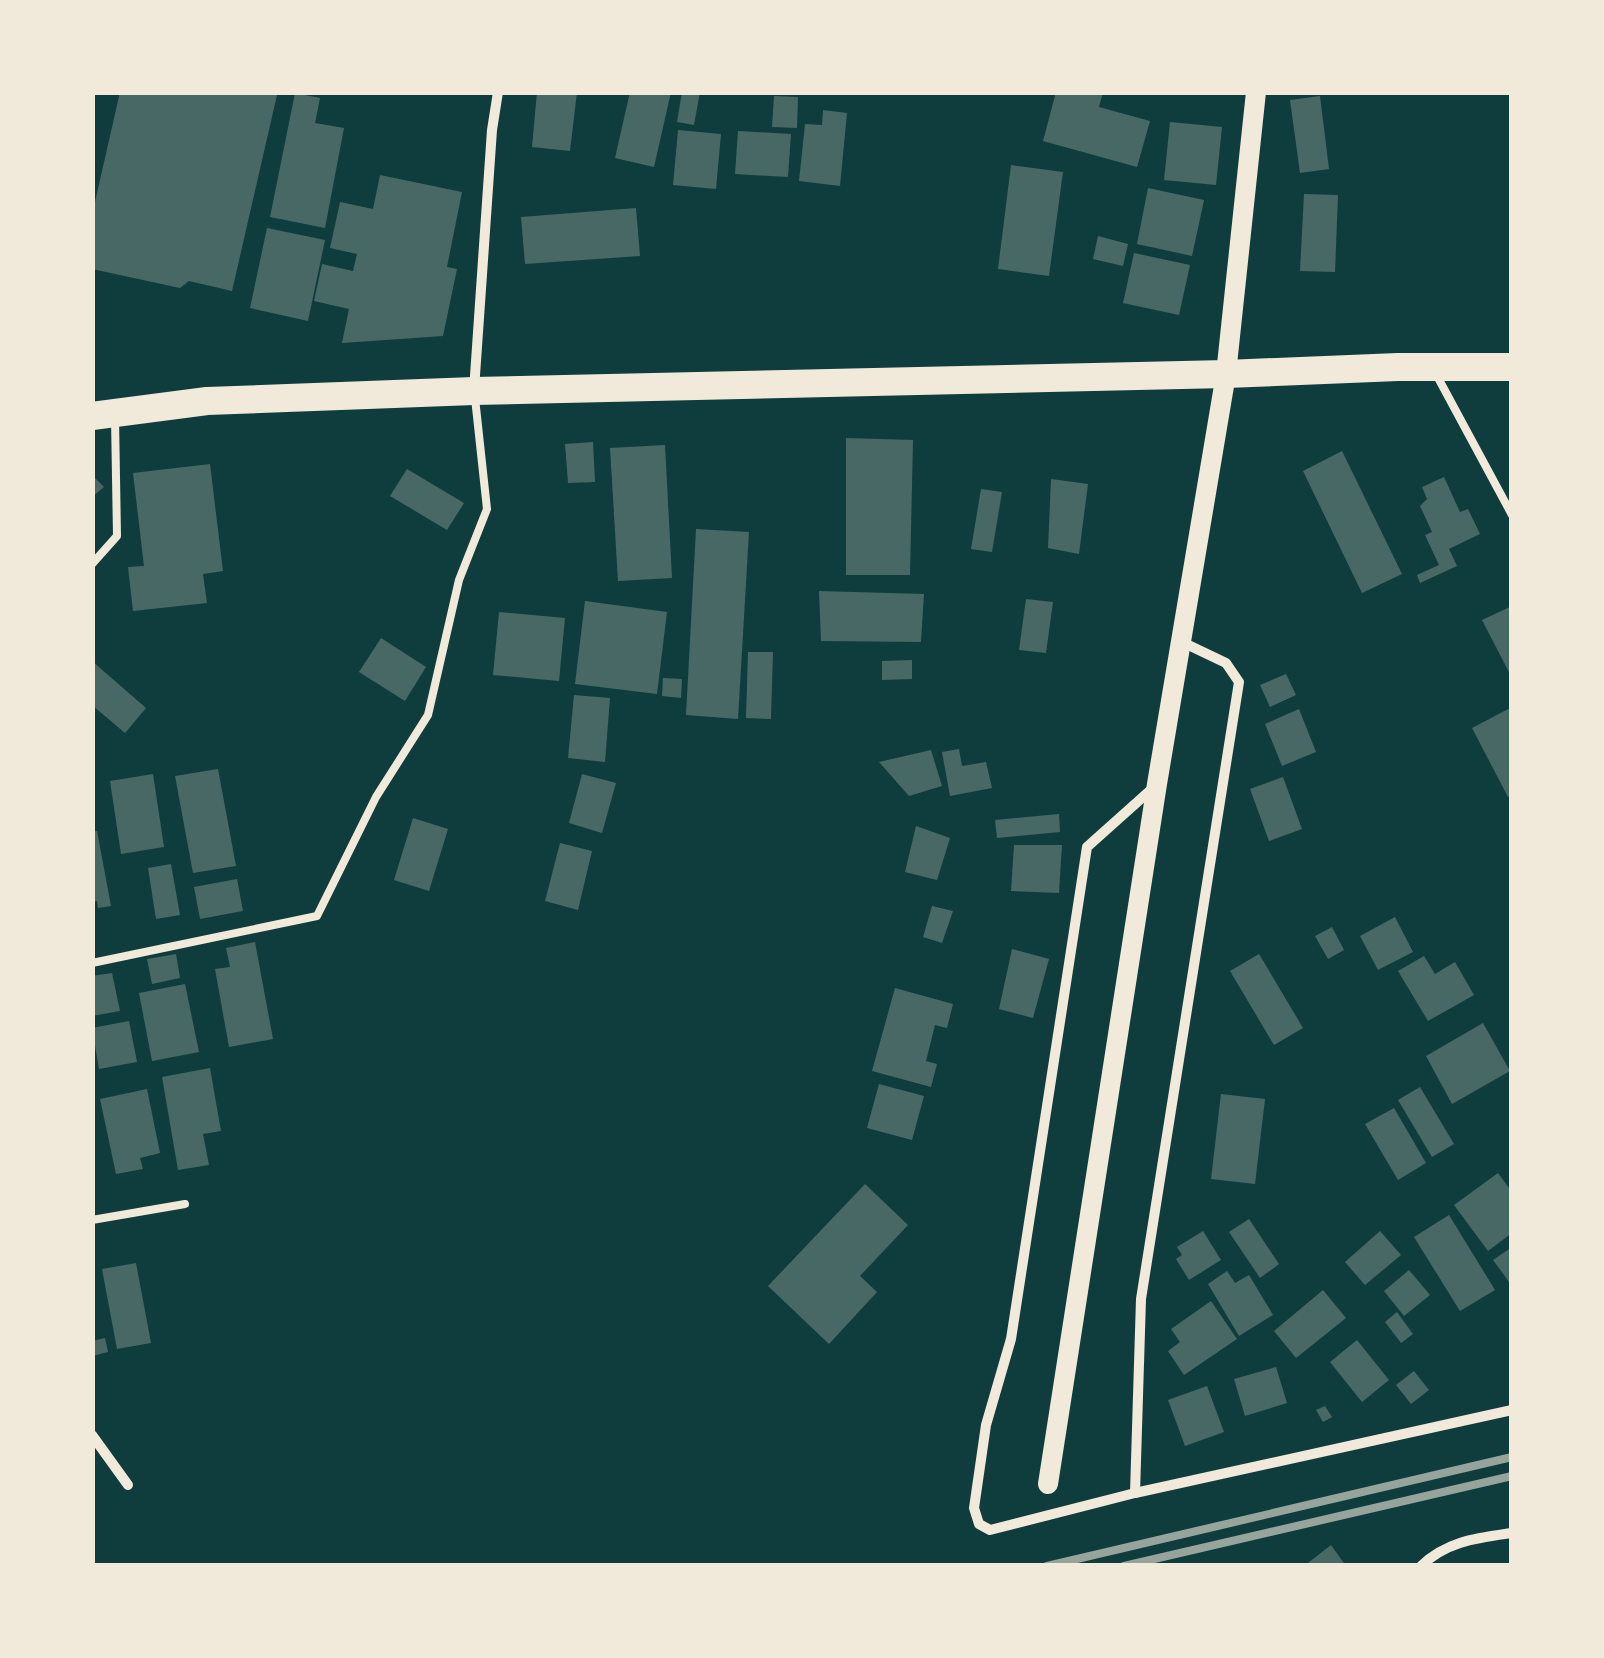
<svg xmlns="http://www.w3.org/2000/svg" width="1604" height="1658" font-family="Rubik,sans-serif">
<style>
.building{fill:#486865}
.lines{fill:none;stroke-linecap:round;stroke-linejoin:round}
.service{stroke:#f1e9da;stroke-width:8}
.minor{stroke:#f1e9da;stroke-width:10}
.secondary{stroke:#f1e9da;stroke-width:20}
.trunk{stroke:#f1e9da;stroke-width:28}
.rail{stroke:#97a49c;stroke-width:8}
</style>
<rect width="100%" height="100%" fill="#0f3d3e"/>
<g class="building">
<polygon points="120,92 267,92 277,95 232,291 189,281 180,288 92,269 92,215"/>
<polygon points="537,92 577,92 570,151 532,147"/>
<polygon points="630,92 671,92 654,167 615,158"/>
<polygon points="682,92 700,92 694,125 677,122"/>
<polygon points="1056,92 1103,92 1099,107 1150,121 1137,167 1043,141"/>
<polygon points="295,93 320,98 315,123 344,128 325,228 270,217"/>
<polygon points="774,96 798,97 797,128 772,127"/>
<polygon points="1320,96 1329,169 1300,173 1290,100"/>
<polygon points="823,110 847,113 840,186 799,181 805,124 822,125"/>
<polygon points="1170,122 1222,127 1216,185 1164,180"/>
<polygon points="678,130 721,134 716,189 673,185"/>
<polygon points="738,131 791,134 788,177 735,174"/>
<polygon points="1011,165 1063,172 1049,276 998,269"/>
<polygon points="380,175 462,192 447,267 457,269 443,336 342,343 349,309 314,301 322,264 353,271 357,254 330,248 340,202 373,209"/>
<polygon points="1148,188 1204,200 1192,256 1137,244"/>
<polygon points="1304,194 1338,195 1335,272 1300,271"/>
<polygon points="636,208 640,256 525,264 521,217"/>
<polygon points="267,228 325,240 308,321 250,308"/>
<polygon points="1098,236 1128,244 1123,266 1093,259"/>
<polygon points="1134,253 1190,265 1179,315 1123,303"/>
<polygon points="846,438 913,440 910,575 846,575"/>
<polygon points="593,442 595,482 568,483 565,444"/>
<polygon points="665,445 672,578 618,581 610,448"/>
<polygon points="1342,451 1402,574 1362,593 1303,471"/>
<polygon points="210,464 223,571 203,574 207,603 133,611 128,567 144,566 133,473"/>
<polygon points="407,469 464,503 447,530 390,496"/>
<polygon points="92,475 104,487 92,497"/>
<polygon points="1444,477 1460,512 1468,509 1480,534 1449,549 1457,566 1420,583 1417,575 1439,565 1425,535 1432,532 1420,506 1427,499 1422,487"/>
<polygon points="1051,479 1088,484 1079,554 1048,548"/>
<polygon points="981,489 1002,492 992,552 971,549"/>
<polygon points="696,529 749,532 738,719 686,715"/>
<polygon points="819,591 924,594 921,642 821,641"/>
<polygon points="1026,599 1053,602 1046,653 1019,650"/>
<polygon points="585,601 667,612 657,694 575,684"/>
<polygon points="1512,606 1512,678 1482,620"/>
<polygon points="499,612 565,618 559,681 493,675"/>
<polygon points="381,638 426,667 405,701 359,672"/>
<polygon points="748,652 773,652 771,719 746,718"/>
<polygon points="912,660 912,679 882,680 882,661"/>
<polygon points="92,661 146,708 125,733 92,705"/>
<polygon points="1286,674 1296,695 1270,707 1260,685"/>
<polygon points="663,678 682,679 681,698 662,696"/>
<polygon points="574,695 610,698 605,762 568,758"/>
<polygon points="1512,707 1512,796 1508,797 1472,728"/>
<polygon points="1299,709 1316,752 1282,766 1265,724"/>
<polygon points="959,749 962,766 986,762 992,788 950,796 942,752"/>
<polygon points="931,750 942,786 909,796 879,762"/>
<polygon points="218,769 236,866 193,873 175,776"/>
<polygon points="153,774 164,847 121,854 110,781"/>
<polygon points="582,774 616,783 602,833 569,823"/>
<polygon points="1283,777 1302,829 1269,841 1250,789"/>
<polygon points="1059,814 1060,832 997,838 995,820"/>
<polygon points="413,818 448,829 429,891 394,880"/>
<polygon points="916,826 950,838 937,880 905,872"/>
<polygon points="97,831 111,906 98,908 97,901 92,902 92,832"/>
<polygon points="560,843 592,851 578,910 545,901"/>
<polygon points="1014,845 1062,845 1059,893 1011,891"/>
<polygon points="171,864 180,915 156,919 148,868"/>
<polygon points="237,879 243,911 200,919 194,887"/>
<polygon points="932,906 953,911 942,943 923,937"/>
<polygon points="1395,917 1413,952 1378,970 1360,936"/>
<polygon points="1332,927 1344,950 1328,959 1315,936"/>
<polygon points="255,942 273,1039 229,1047 215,969 230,967 226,948"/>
<polygon points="1012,949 1049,959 1033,1018 999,1009"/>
<polygon points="176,954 180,978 152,984 147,959"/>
<polygon points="1259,954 1303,1028 1274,1045 1230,971"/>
<polygon points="1424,956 1435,974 1455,962 1474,995 1428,1021 1398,971"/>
<polygon points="112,973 120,1011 92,1016 92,976"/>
<polygon points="185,984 199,1052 152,1061 139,993"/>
<polygon points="895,988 953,1004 947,1028 935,1025 926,1061 937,1064 931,1087 872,1071"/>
<polygon points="129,1021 137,1062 99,1069 92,1028"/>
<polygon points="1483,1023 1510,1071 1452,1104 1426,1056"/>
<polygon points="210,1068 221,1131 203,1134 209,1165 178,1170 162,1077"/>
<polygon points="879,1084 924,1096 912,1140 867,1128"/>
<polygon points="1420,1087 1454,1144 1432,1157 1398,1100"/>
<polygon points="147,1089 160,1153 140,1158 143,1169 116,1174 100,1099"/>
<polygon points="1221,1094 1265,1099 1255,1184 1211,1179"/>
<polygon points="1394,1108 1426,1163 1398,1180 1365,1124"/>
<polygon points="1498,1173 1512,1192 1512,1233 1488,1251 1454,1205"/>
<polygon points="865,1184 908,1225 860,1276 877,1292 829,1344 768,1286"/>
<polygon points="1449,1215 1495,1290 1460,1311 1414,1237"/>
<polygon points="1249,1219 1279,1264 1260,1278 1229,1232"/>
<polygon points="1203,1231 1221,1260 1189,1280 1176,1259 1182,1255 1177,1247"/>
<polygon points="1380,1231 1401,1255 1365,1285 1345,1262"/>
<polygon points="1512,1247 1512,1286 1493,1260"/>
<polygon points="136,1263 151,1343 117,1349 102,1269"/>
<polygon points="1409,1270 1430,1295 1404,1316 1384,1291"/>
<polygon points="1227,1271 1235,1283 1249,1275 1273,1315 1239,1336 1208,1284"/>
<polygon points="1323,1290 1346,1318 1296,1358 1274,1331"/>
<polygon points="1211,1301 1237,1339 1184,1375 1168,1351 1180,1342 1171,1329"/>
<polygon points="1397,1312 1413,1334 1401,1343 1385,1322"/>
<polygon points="105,1338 108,1352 92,1356 92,1341"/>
<polygon points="1357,1340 1389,1380 1362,1402 1330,1362"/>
<polygon points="1276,1367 1287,1403 1245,1416 1234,1379"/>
<polygon points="1414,1371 1429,1390 1411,1404 1396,1385"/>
<polygon points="1207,1386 1224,1432 1185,1446 1168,1400"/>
<polygon points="1325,1406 1332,1417 1323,1422 1316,1410"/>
<polygon points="1331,1545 1346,1566 1304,1566"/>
</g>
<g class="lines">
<g class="service">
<polyline points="1436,374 1512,515"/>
<polyline points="92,564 117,536 115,418"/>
<polyline points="92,963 317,916 376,797 428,715 459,580 487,509 475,398"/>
<polyline points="92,1220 185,1204"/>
</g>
<g class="minor">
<polyline points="474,390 492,130 498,92"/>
<polyline points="1153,788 1087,847 1011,1339 986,1425 974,1508 979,1524 990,1530 1135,1493 1512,1410"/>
<polyline points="92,1435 128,1485"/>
<polyline points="1135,1493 1141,1299 1239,682 1226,663 1182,642"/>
<path d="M1421,1566C1447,1541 1477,1538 1512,1533"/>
</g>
<polyline class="secondary" points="1048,1484 1157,784 1226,374 1256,92"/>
<polyline class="trunk" points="92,416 207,401 474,391 1226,374 1398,367 1512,367"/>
<g class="rail">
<polyline points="1047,1566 1512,1457"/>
<polyline points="1124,1566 1512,1476"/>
</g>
</g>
<rect width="1604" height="1658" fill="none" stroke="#f1e9da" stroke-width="190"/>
</svg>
